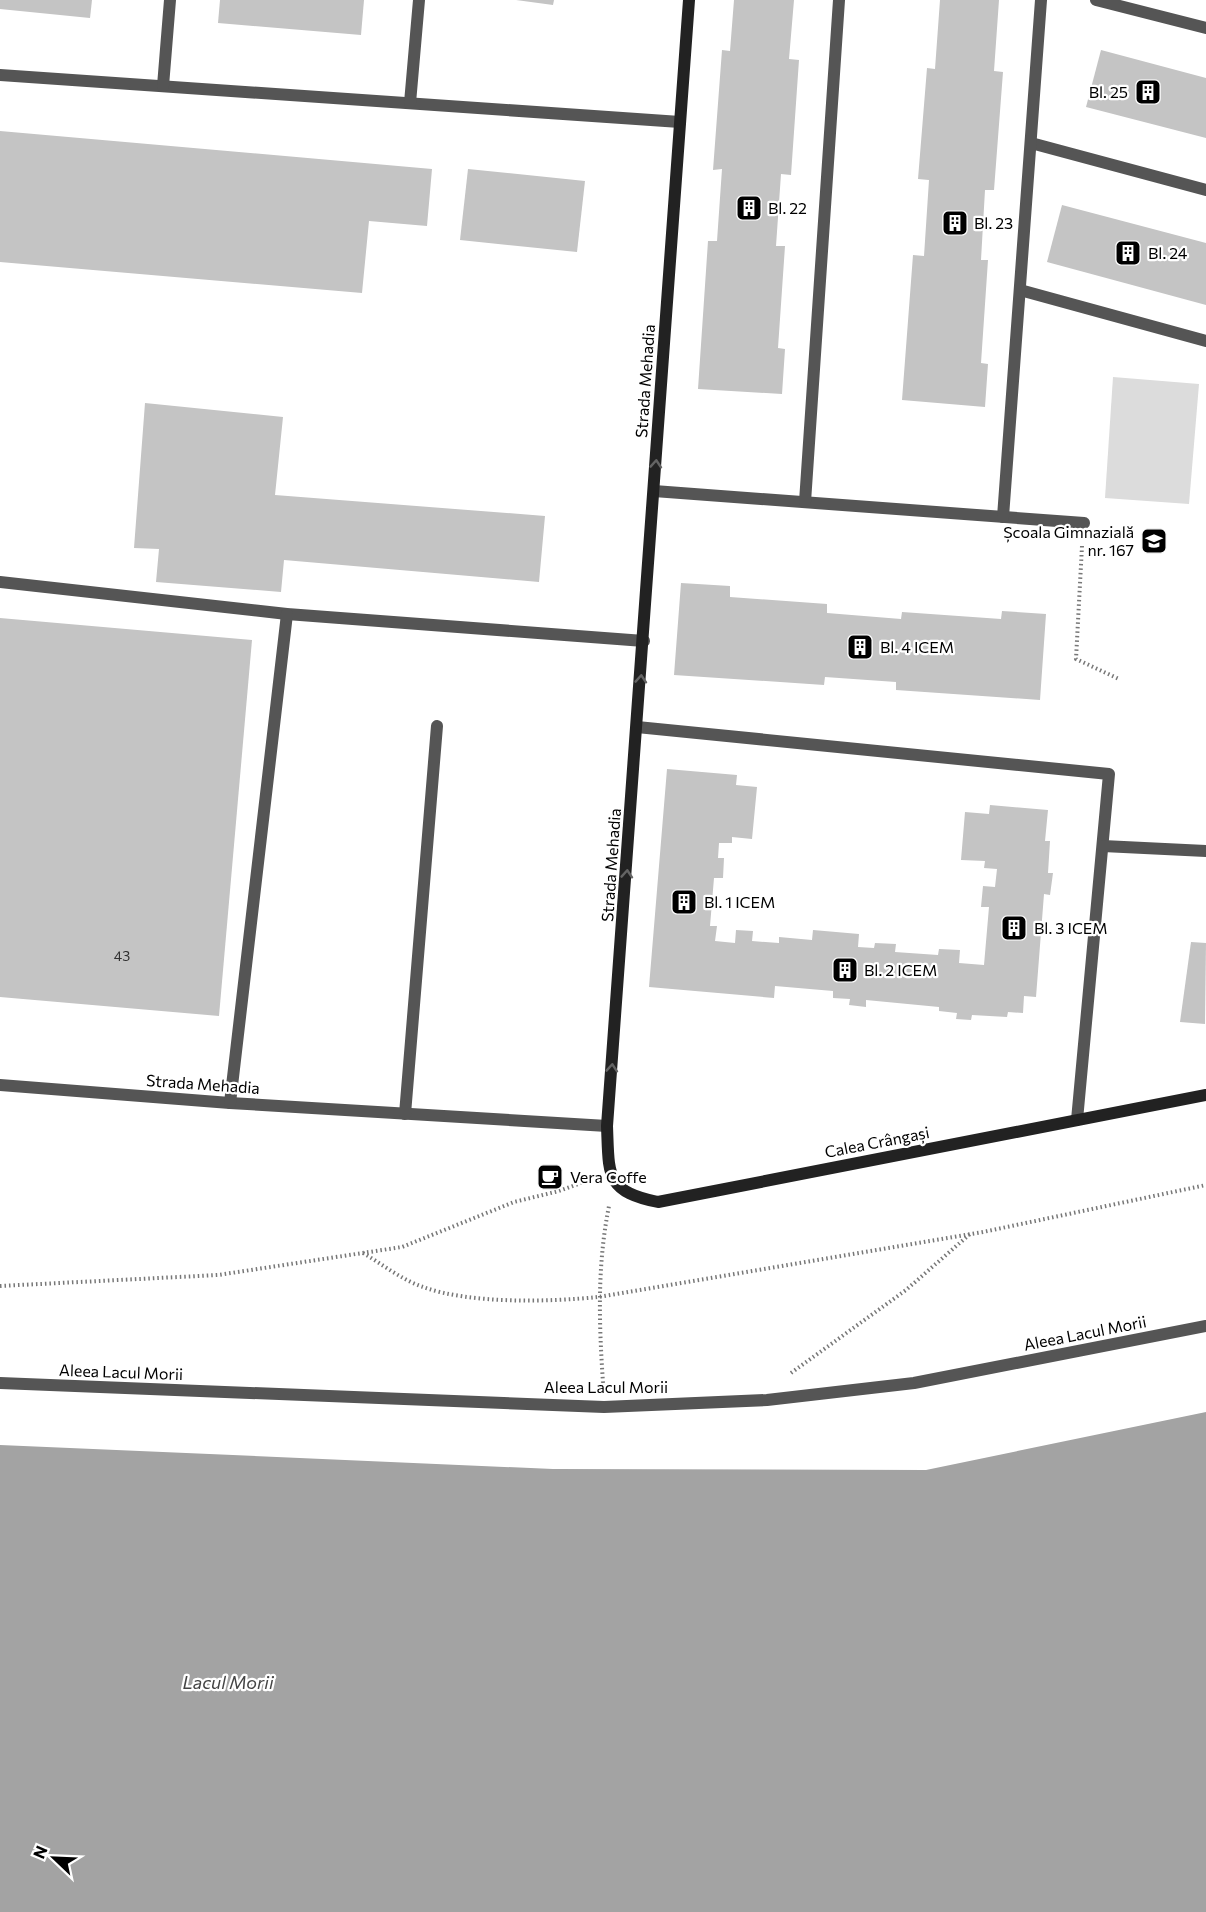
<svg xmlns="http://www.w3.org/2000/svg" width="1206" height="1912" font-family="Commissioner,sans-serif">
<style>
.green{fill:#dcdcdc}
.water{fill:#a3a3a3}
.building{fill:#c4c4c4}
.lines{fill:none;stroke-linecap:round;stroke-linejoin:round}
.path{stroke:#777;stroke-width:4;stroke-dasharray:1.5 3;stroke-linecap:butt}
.lane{stroke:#555;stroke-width:12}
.street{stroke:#555;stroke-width:12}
.secondary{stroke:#222;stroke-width:12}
.oneway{stroke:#646464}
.labels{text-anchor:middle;stroke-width:4.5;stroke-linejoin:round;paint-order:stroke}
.number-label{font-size:14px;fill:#313131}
.poi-label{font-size:16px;fill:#000;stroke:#fff;text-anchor:start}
.street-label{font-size:16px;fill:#000;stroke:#fff}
.water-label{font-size:18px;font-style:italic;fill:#444;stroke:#fff}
</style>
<rect width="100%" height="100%" fill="#fff"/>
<polygon class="green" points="1113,377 1199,384 1189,504 1105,498"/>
<polygon class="water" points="1206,1412 1206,1912 0,1912 0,1445 553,1469 926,1470"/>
<g class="building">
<polygon points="0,0 92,0 90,18 0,9"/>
<polygon points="220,0 364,0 361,35 218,23"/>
<polygon points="516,0 554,0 553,5"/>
<polygon points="734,0 794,0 789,59 799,60 791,175 781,174 776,246 785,246 778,348 785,349 782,394 698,389 708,241 717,241 722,169 713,170 722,50 730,51"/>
<polygon points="940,0 999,0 994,71 1003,72 994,190 985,190 981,260 988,260 981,363 988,364 985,407 902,400 913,255 924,256 929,180 918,179 927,68 935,69"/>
<polygon points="1101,50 1206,78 1206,138 1086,107"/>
<polygon points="0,131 432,169 427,226 369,221 362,293 0,262"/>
<polygon points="468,169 585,181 577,252 460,240"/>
<polygon points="1062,205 1206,243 1206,305 1047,262"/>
<polygon points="145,403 283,417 275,495 545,516 539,582 284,560 281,592 156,582 159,549 134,548"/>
<polygon points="681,583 730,586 730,597 827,604 827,613 901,619 902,612 1001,619 1002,611 1046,614 1040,700 896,690 896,682 825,677 824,685 674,675"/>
<polygon points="0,618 252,640 219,1016 0,997"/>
<polygon points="667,769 737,775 736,785 757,787 752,839 732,837 732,843 719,843 718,858 724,858 723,878 714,878 710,926 717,926 715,941 735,943 736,930 753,931 752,941 779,943 779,937 812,940 813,930 859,934 858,947 874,948 875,943 896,944 895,952 938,955 939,949 960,950 959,963 984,965 989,907 981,907 983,886 995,887 997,869 984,868 985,861 961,860 965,812 989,814 990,805 1048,810 1045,841 1050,841 1048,873 1053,873 1050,895 1044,894 1036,997 1024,996 1023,1013 1008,1012 1007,1017 972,1015 971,1020 956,1019 957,1013 939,1011 939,1007 866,1000 866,1007 849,1005 850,999 833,998 833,991 775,986 774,998 649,987"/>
<polygon points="1191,942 1206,943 1205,1024 1180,1022"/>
</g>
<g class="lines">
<g class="path">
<polyline points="1082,546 1076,659 1119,679"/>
<path d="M363,1253C382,1264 402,1280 423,1287C470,1304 548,1302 598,1297L983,1232L1206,1185"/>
<polyline points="0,1286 218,1275 402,1247 514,1202 559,1191 589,1180"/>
<polyline points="791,1373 906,1290 970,1234"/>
<path d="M603,1383C599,1323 597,1266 609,1206"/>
</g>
<g class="lane">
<polyline points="1096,0 1206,28"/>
<polyline points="0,75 680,122"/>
<polyline points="163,86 170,0"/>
<polyline points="410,103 419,0"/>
<polyline points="1031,143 1206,190"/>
<polyline points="1020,290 1206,341"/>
<polyline points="654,491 1084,523"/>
<polyline points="805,502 839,0"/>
<polyline points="1003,517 1041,0"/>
<polyline points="0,582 287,614 644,641"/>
<polyline points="637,727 1109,774 1077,1120"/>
<polyline points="1103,846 1206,851"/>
<polyline points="0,1085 230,1103 607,1126"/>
<polyline points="230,1103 287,614"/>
<polyline points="405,1114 437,726"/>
</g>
<polyline class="street" points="0,1383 604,1407 767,1400 914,1383 1206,1326"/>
<path class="secondary" d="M689,0L607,1126C609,1175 605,1191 658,1202L1206,1095"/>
</g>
<defs><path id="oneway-chevron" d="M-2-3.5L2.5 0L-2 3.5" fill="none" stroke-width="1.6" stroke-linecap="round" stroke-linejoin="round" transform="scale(1.5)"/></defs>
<g class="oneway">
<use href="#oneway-chevron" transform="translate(656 464) rotate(-86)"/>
<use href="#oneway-chevron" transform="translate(641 679) rotate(-86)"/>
<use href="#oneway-chevron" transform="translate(627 874) rotate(-86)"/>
<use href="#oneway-chevron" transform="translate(612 1068) rotate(-86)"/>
</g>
<defs>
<g id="building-square" transform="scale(1.35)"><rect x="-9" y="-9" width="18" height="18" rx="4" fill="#000" stroke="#fff"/><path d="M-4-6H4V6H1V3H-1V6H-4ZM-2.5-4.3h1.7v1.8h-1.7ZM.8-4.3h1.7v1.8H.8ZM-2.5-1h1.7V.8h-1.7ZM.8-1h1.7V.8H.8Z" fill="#fff"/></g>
<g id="school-square" transform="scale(1.35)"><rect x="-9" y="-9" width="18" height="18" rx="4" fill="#000" stroke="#fff"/><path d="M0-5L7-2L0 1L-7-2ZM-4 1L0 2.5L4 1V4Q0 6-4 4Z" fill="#fff"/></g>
<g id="cafe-square" transform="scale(1.35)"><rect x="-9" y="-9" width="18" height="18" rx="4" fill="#000" stroke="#fff"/><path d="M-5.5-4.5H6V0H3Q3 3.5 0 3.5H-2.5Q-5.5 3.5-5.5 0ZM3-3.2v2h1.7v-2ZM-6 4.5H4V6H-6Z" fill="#fff"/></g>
</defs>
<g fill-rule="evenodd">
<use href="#building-square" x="1148" y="92"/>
<use href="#building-square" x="749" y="208"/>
<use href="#building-square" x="955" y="223"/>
<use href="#building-square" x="1128" y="253"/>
<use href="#school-square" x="1154" y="541"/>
<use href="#building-square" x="860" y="647"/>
<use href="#building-square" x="684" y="902"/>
<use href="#building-square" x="1014" y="928"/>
<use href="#building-square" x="845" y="970"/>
<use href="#cafe-square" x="550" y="1177"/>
</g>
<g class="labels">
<g class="number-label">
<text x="122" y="961">43</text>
</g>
<g class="poi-label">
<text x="1128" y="98" text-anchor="end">Bl. 25</text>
<text x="768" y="214">Bl. 22</text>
<text x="974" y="229">Bl. 23</text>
<text x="1148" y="259">Bl. 24</text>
<text x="1134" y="538" text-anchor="end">Școala Gimnazială<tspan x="1134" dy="18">nr. 167</tspan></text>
<text x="880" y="653">Bl. 4 ICEM</text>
<text x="704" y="908">Bl. 1 ICEM</text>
<text x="1034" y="934">Bl. 3 ICEM</text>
<text x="864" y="976">Bl. 2 ICEM</text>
<text x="570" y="1183">Vera Coffe</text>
</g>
<g class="street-label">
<text transform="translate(645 381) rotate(-86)" y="6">Strada Mehadia</text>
<text transform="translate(611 865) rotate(-86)" y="6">Strada Mehadia</text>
<text transform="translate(203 1084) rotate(4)" y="6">Strada Mehadia</text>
<text transform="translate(877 1142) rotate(-11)" y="6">Calea Crângași</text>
<text transform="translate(1085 1333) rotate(-11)" y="6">Aleea Lacul Morii</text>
<text transform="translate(121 1372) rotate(2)" y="6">Aleea Lacul Morii</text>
<text x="606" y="1393">Aleea Lacul Morii</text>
</g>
<g class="water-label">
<text x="228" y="1689">Lacul Morii</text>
</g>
</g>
<g transform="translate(54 1858) rotate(293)" stroke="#ffffff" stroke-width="4.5" paint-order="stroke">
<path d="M0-4.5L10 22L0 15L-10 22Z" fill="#000000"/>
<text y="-9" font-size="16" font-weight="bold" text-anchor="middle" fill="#000000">N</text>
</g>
</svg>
